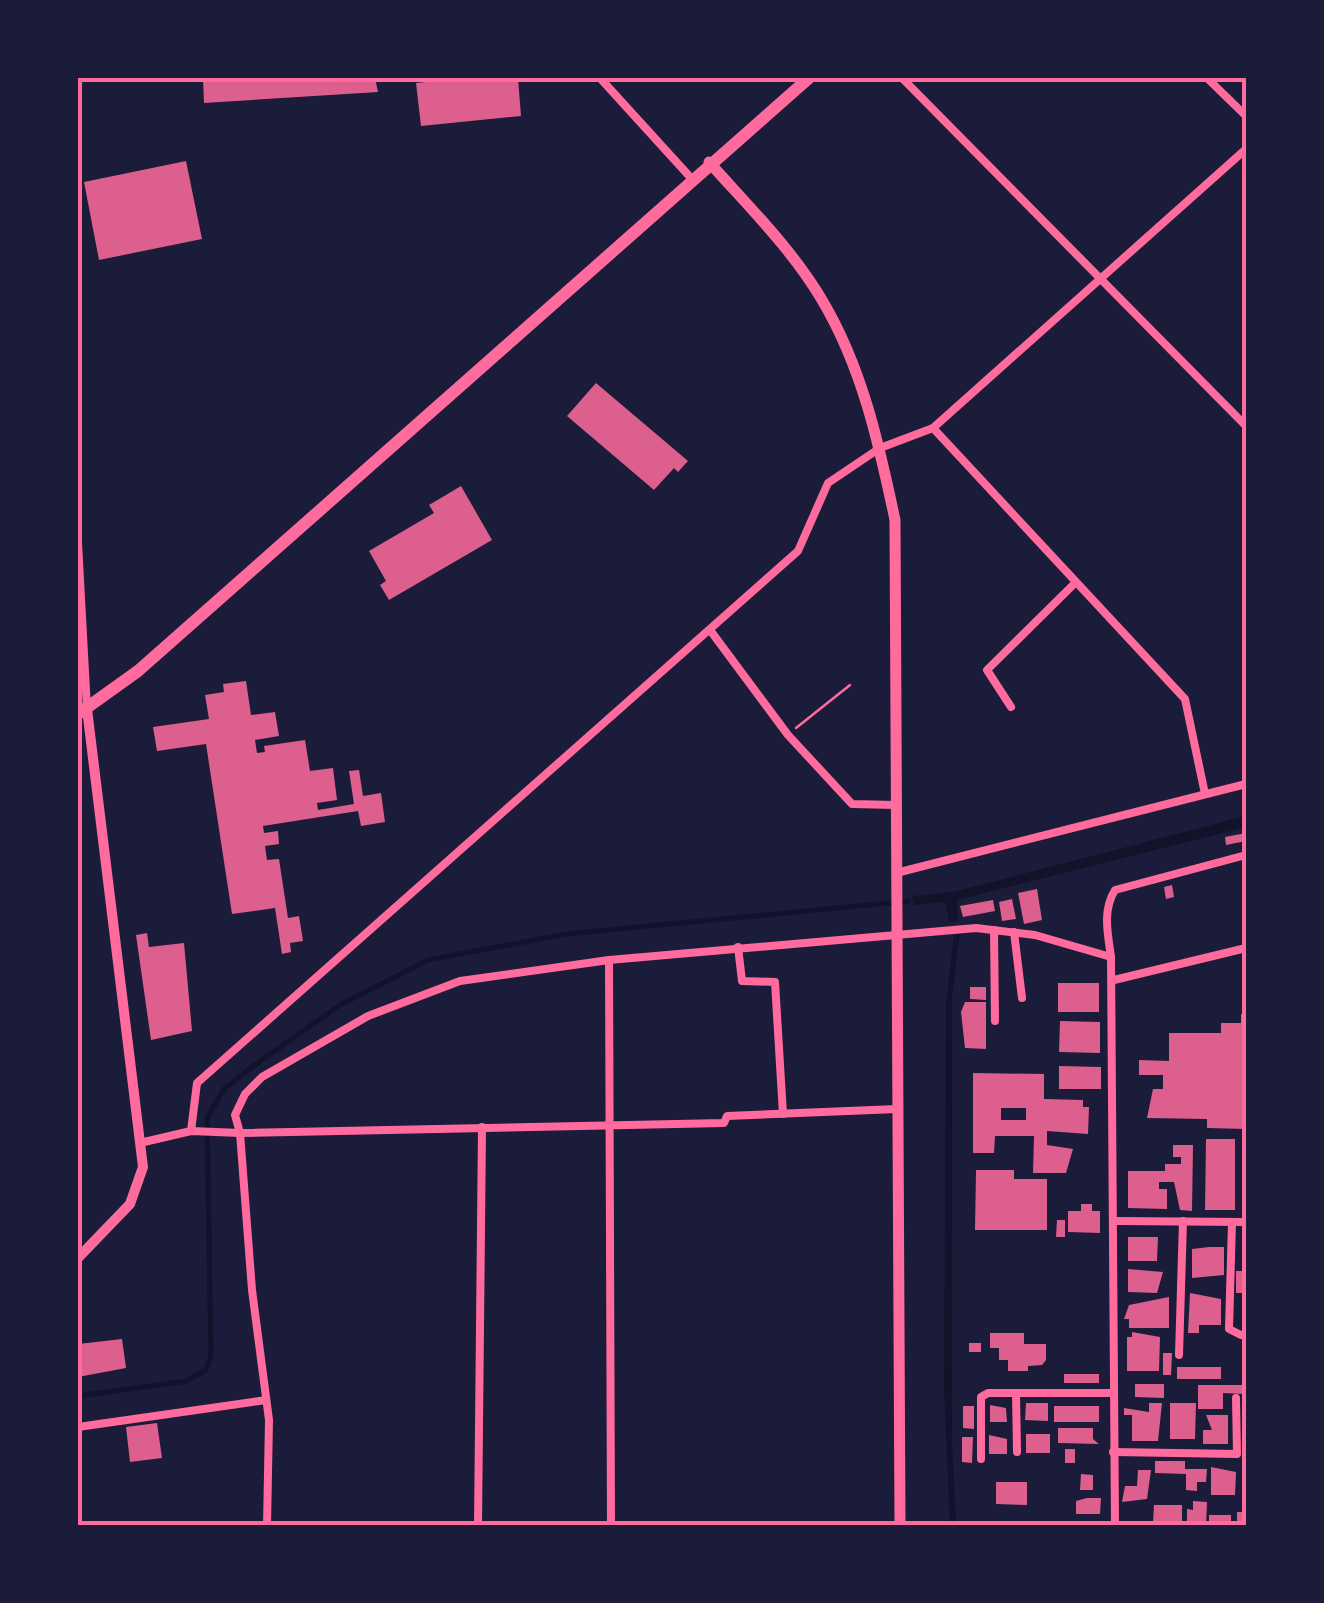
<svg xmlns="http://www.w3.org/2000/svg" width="1324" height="1603" font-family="Manrope,sans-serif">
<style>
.water{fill:#12122b}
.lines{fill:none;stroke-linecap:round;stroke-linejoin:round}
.stream{stroke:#12122b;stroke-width:5}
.building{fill:#dd5f8e;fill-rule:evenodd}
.path{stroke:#ff6b9d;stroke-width:2.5}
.minor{stroke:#ff6b9d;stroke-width:8}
.tertiary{stroke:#ff6b9d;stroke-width:10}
.secondary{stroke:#ff6b9d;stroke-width:11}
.trunk{stroke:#ff6b9d;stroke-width:12}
.neatline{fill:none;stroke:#ff6b9d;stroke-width:4}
</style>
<rect width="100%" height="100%" fill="#1b1b3a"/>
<g class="water">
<polygon points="1246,816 1246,827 957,900 958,921 949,922 945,902 914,905 912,896 954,892"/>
<polygon points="960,934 952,997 952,1442 956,1525 950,1526 944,1388 946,1003 954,935"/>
</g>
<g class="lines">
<polyline class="stream" points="78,1396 187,1381 206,1370 211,1355 207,1118 224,1089 256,1064 340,1005 428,960 566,934 909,901"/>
</g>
<g class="building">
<polygon points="203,78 375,78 378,92 204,103"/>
<polygon points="465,78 518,78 521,116 421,126 416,83"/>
<polygon points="186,161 202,239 99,260 84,182"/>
<polygon points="596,383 688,461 678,472 674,468 654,490 567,416"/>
<polygon points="461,486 492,540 389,600 380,585 386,581 369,551 434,513 429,505"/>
<polygon points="246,681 251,715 275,712 279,736 255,740 257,753 265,752 264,746 305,740 310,771 333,768 337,800 317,803 318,810 354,804 349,771 359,770 363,796 381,793 385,822 361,826 358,811 263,826 264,833 278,831 279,844 265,846 267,860 279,859 288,918 299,916 303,941 290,943 291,952 282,954 275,908 232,914 206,744 157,751 153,727 209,719 205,695 224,692 223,684"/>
<polygon points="1246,833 1246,841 1226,845 1225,837"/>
<polygon points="1172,885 1174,897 1166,899 1164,887"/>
<polygon points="1037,889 1042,920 1024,924 1018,893"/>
<polygon points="1012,899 1016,919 1002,921 999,902"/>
<polygon points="993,900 995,911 963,917 960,906"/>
<polygon points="147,933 149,947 184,943 192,1031 151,1040 136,935"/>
<rect x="1058" y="983" width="41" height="29"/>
<polygon points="970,987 986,987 986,1000 970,999"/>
<polygon points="965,1002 986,1002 986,1049 965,1048 961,1012"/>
<polygon points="1241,1014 1246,1014 1246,1129 1207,1128 1207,1119 1147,1118 1153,1089 1163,1089 1163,1075 1139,1075 1139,1060 1169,1061 1169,1033 1221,1033 1221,1023 1241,1023"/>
<polygon points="1060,1021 1100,1022 1100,1053 1059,1052"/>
<polygon points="1059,1066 1101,1067 1101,1089 1059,1089"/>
<path d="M973,1073L1044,1074V1099L1083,1100V1107H1089L1088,1134L1047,1131V1145L1073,1149L1066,1173H1033L1034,1136H995L994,1153H973ZM1001,1108H1026V1120H1001Z"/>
<polygon points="1206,1139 1235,1139 1235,1210 1205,1210"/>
<polygon points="1173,1145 1193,1145 1192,1211 1180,1210 1174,1182 1159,1182 1159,1189 1167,1189 1167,1209 1128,1208 1128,1171 1165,1171 1165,1164 1181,1164 1181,1157 1173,1157"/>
<polygon points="976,1170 1014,1170 1014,1179 1047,1179 1047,1230 975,1230"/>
<polygon points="1081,1204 1092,1204 1092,1211 1100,1211 1100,1233 1068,1232 1068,1211 1081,1211"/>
<polygon points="1057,1220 1065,1220 1065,1237 1056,1237"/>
<polygon points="1128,1237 1158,1237 1157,1261 1128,1261"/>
<polygon points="1209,1247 1224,1247 1224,1275 1192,1278 1192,1249"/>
<polygon points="1128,1269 1163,1272 1157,1293 1128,1292"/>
<rect x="1236" y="1271" width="10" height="22"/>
<polygon points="1190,1293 1221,1299 1221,1325 1199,1325 1199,1333 1188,1333"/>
<polygon points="1169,1297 1169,1328 1129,1328 1129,1319 1124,1319 1129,1305"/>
<polygon points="1132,1332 1160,1337 1159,1371 1127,1371 1127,1337 1132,1337"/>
<polygon points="990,1333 1024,1333 1024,1344 1046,1344 1046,1360 1042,1365 1028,1366 1028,1371 1008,1371 1008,1360 999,1360 999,1348 990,1348"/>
<polygon points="122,1339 126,1368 78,1377 78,1344"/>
<rect x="969" y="1343" width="12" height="9"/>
<polygon points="1163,1353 1172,1353 1171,1375 1163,1375"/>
<rect x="1177" y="1367" width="44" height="12"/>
<rect x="1064" y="1374" width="35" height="9"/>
<polygon points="1135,1384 1164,1384 1164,1398 1135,1397"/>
<polygon points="1198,1385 1244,1385 1244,1394 1223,1393 1223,1409 1198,1409"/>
<polygon points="1026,1403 1048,1403 1048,1421 1025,1420"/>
<polygon points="1149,1403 1162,1403 1158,1441 1132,1441 1132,1415 1124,1415 1124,1408 1149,1412"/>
<polygon points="1170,1403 1196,1403 1195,1439 1170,1439"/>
<polygon points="990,1405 1006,1408 1007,1422 990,1422"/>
<polygon points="963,1406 974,1406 974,1429 963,1428"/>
<rect x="1054" y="1406" width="45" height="16"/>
<polygon points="1206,1415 1228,1415 1228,1444 1203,1444 1203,1430 1212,1430"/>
<polygon points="157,1423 162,1458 130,1462 126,1427"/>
<polygon points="1058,1428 1093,1428 1093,1439 1099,1444 1058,1443"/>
<rect x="1026" y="1434" width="24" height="19"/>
<polygon points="989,1435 1007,1439 1007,1454 989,1454"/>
<polygon points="962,1437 973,1437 972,1463 962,1462"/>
<rect x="1065" y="1449" width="10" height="14"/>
<polygon points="1155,1461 1185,1461 1185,1469 1207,1469 1206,1482 1197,1482 1197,1491 1186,1490 1186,1474 1155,1473"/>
<polygon points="1211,1467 1236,1472 1235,1495 1211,1495"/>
<polygon points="1138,1470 1151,1470 1147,1499 1122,1502 1125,1486 1137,1486"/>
<polygon points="1081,1474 1093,1475 1093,1490 1080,1490"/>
<polygon points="996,1482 1027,1482 1027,1505 996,1504"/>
<polygon points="1087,1498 1101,1498 1100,1514 1076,1514 1076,1501"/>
<polygon points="1193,1501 1207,1502 1206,1526 1187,1526 1187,1509 1193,1510"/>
<polygon points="1154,1505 1182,1505 1182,1524 1153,1524"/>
<rect x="1237" y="1512" width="9" height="14"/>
<rect x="1209" y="1515" width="22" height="11"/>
</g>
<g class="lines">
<polyline class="path" points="796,728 850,685"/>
<g class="minor">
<polyline points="600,78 691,178"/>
<polyline points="902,78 1246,426"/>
<polyline points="1207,78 1246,116"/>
<polyline points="933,428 1185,699 1205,794"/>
<polyline points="78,543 87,709"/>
<polyline points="710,630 788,735 852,804 896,805"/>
<polyline points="1011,707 987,670 1075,583"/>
<polyline points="896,873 1246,784"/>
<polyline points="994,930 995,1021"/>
<polyline points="1014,932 1022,998"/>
<polyline points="738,947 742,981 775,982 783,1114"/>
<path d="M1111,957C1108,934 1102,911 1115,890L1246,855"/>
<polyline points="609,960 611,1526"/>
<polyline points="1114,980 1246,948"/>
<polyline points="191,1131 197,1083 798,551 828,483 880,448 933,428 1246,149"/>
<polyline points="144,1142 191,1131 240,1133 724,1123 727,1116 897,1109"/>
<polyline points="1114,1221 1246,1222"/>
<polyline points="1232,1222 1229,1329 1241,1335"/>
<polyline points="1179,1355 1183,1221"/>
<polyline points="1016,1393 1017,1452"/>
<polyline points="78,1427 266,1400"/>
<polyline points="1113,1452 1237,1454 1236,1398"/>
<polyline points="981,1459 981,1397 988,1393 1113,1393"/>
<polyline points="267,1526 269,1420 252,1290 240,1133 235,1115 245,1094 262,1077 368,1016 460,981 609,960 976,928 1035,935 1111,957 1115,1526"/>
<polyline points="478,1526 482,1127"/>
</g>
<polyline class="tertiary" points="78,1258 130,1204 143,1167 87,709"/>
<path class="secondary" d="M709,162C748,206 792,249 822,300C862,367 879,444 895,520L900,1526"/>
<polyline class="trunk" points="78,714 138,671 809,78"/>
</g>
<rect width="1324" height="1603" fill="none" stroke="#1b1b3a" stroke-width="160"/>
<rect x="80" y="80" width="1164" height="1443" class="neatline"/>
</svg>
